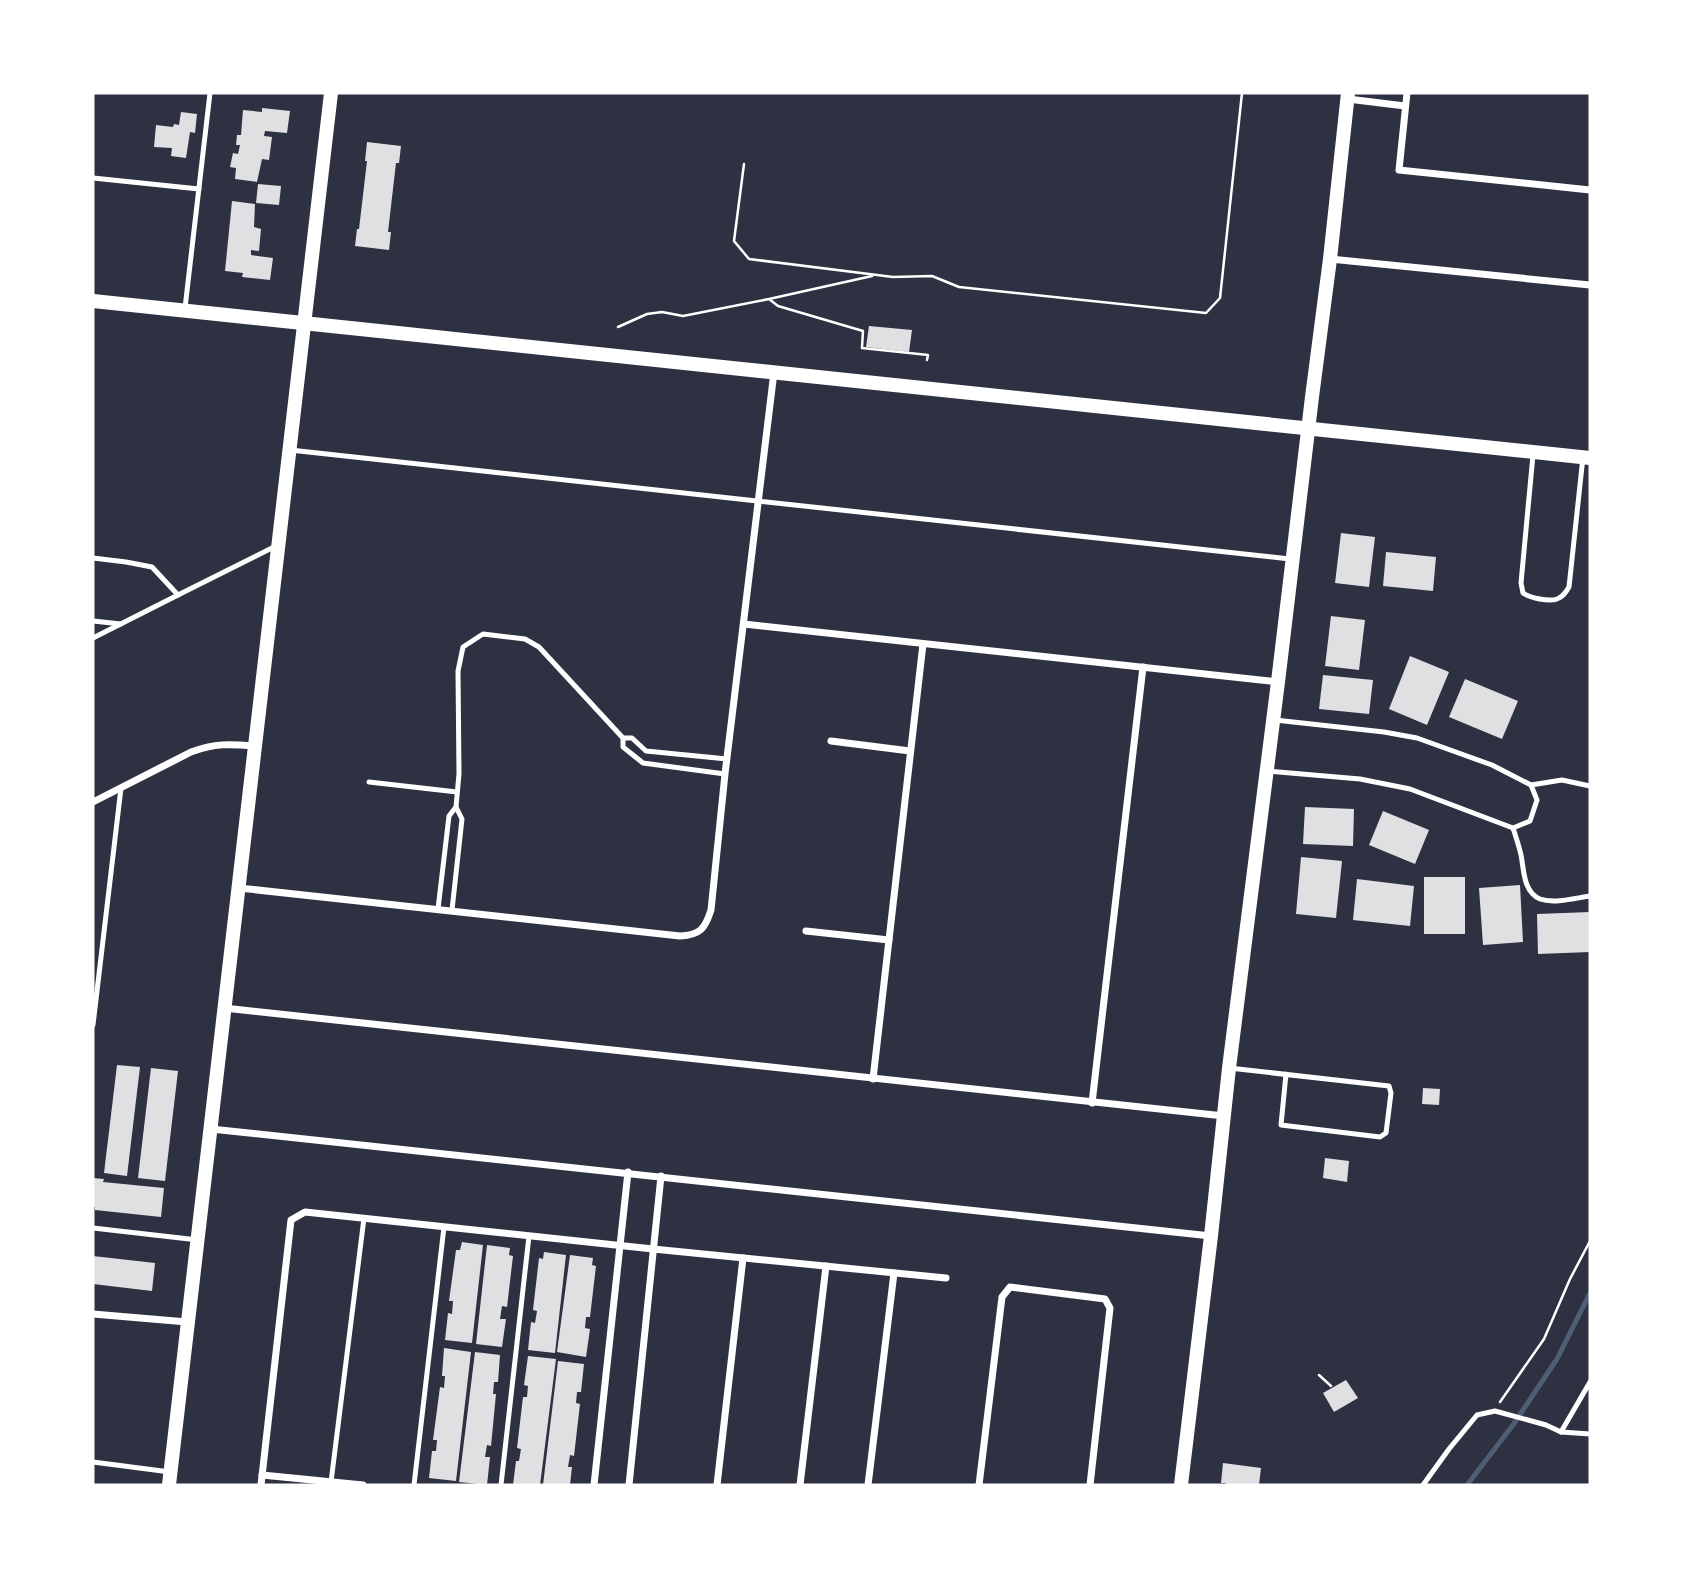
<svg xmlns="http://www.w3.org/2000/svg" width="1683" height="1578" font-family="'Alegreya Sans',sans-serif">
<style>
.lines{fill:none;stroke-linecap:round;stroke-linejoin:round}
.stream{stroke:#4f5d75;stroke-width:5}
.building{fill:#e0e0e3}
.path{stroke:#fff;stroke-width:2.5}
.service{stroke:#fff;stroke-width:5}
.minor{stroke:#fff;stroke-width:7}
.secondary{stroke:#fff;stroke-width:14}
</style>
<rect width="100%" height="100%" fill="#2d3142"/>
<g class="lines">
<polyline class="stream" points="1467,1485 1513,1425 1557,1359 1590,1293"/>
</g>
<g class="building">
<polygon points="262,108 290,111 287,133 265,131 264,136 272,137 269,160 262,159 257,182 235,179 236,168 230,167 233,153 238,154 240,145 236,145 237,135 241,135 243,110 262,112"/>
<polygon points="181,112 197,114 195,133 190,132 186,158 171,156 172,148 154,147 156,125 173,127 174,124 179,125"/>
<polygon points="367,142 401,146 399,163 396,163 388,232 391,232 389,250 355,246 357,229 359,229 367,161 365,161"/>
<polygon points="258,184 281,186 279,205 256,203"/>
<polygon points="232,201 255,204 254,227 261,229 259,251 251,250 251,255 273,258 270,280 242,277 243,273 225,271"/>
<polygon points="869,326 912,330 909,352 866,347"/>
<polygon points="1341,533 1375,537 1369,587 1335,583"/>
<polygon points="1386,552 1436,557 1433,591 1383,586"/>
<polygon points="1331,616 1365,620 1359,670 1325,666"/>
<polygon points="1410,656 1449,672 1427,725 1389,709"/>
<polygon points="1323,675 1373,680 1369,714 1319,709"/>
<polygon points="1465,679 1518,701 1502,739 1449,717"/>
<polygon points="1305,807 1354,809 1353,846 1303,844"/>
<polygon points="1383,811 1429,830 1415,864 1369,845"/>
<polygon points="1301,857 1342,861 1336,918 1296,914"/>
<rect x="1424" y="877" width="41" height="57"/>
<polygon points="1357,879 1414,886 1410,926 1353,920"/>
<polygon points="1520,885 1523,942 1483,945 1479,888"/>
<polygon points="1590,912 1590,952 1538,954 1537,914"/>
<polygon points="117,1065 140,1067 127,1176 104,1173"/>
<polygon points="151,1068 178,1071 165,1181 138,1178"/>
<polygon points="1423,1088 1440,1089 1439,1105 1422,1104"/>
<polygon points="1325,1158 1349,1161 1347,1182 1323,1178"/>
<polygon points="93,1178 104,1179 103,1182 164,1188 161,1217 95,1210 95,1207 93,1207"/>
<polygon points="462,1242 483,1245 472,1343 445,1340 448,1313 452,1314 453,1301 449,1301 456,1250 460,1250"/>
<polygon points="487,1245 510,1248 509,1255 513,1256 507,1307 502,1306 500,1319 506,1319 502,1347 476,1344"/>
<polygon points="544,1252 566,1255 555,1353 528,1350 531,1322 535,1323 537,1311 533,1310 539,1258 543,1259"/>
<polygon points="570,1255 593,1258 592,1265 596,1266 590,1317 586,1317 585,1328 590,1329 586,1357 557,1352"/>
<polygon points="93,1256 155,1263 152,1291 93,1284"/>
<polygon points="444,1348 471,1352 456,1481 429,1478 432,1451 436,1451 437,1440 433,1440 440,1387 444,1388 445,1376 442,1376"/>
<polygon points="475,1352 500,1355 498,1382 494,1382 493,1394 496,1394 491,1446 487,1445 485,1457 490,1457 487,1485 459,1482"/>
<polygon points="528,1356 556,1359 540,1485 513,1485 516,1461 519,1461 521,1449 517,1448 523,1397 527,1397 528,1386 524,1385"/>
<polygon points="558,1361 584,1364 581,1392 577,1392 576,1403 580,1404 574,1456 570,1455 568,1467 572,1467 570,1485 543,1485"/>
<polygon points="1346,1380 1358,1398 1334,1412 1323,1393"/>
<polygon points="1223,1463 1261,1468 1259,1485 1226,1485 1226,1483 1221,1483"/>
</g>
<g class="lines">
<g class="path">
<polyline points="744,164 734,241 749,259 893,277 932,276 959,287 1206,313 1220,298 1242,93"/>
<polyline points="769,299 778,306 863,331 862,348 928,355 927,360"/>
<polyline points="618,327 647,314 662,312 683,316 769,299 872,276"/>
<polyline points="1319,1375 1331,1386"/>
<polyline points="1500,1402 1544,1339 1570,1279 1590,1241"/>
</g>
<g class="service">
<polyline points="93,178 199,189"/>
<polyline points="185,308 210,93"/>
<polyline points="290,450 1290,559"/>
<path d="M1533,455L1521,583L1523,593C1530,598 1549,602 1557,599C1563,597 1566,592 1569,587L1583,457"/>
<polyline points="93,558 126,562 152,567 178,595 276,546"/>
<polyline points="93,621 121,624"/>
<polyline points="93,638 178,595"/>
<polyline points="623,738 632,738 646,751 727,759"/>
<polyline points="1267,771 1360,779 1410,789 1513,828 1530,821 1537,800 1531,785 1492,765 1417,738 1384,732 1275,720"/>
<polyline points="369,782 457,792"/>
<polyline points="1531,785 1562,780 1590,786"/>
<path d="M1513,828C1516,837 1519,846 1521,855C1524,869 1523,892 1540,899C1554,904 1576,898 1590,896"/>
<polyline points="438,909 449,816 456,807"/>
<polyline points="452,910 462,819 456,807 459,774 458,671 463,647 483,634 525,639 539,647 623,738 623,747 643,763 725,774"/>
<polyline points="93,1025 121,788"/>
<polyline points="1229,1068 1389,1086 1391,1093 1386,1133 1380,1137 1281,1125 1286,1074"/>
<polyline points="93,1228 198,1240"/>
<polyline points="1561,1432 1590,1382"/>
<polyline points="93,1462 170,1472"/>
<polyline points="331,1482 364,1218"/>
<polyline points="414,1485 444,1227"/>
<polyline points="501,1485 529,1236"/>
<polyline points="1423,1485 1449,1449 1477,1415 1495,1411 1546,1425 1561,1432 1590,1434"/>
</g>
<g class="minor">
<polyline points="1407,93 1399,170 1590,190"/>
<polyline points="1348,99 1405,106"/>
<polyline points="1330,259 1590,285"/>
<polyline points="744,624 1278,682"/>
<polyline points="831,741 910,751"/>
<path d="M93,802L191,752C215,743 230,744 255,746"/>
<path d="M239,888L680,936C700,935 705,929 711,910L725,774L774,372"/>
<polyline points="806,931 889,940"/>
<polyline points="224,1008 1224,1116"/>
<polyline points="873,1079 923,644"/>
<polyline points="1092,1103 1143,667"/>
<polyline points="211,1129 1211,1236"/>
<polyline points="93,1314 187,1322"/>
<polyline points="262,1475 363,1485"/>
<polyline points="261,1485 291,1220 305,1212 653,1249 946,1278"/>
<polyline points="594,1485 628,1172"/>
<polyline points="629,1485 661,1176"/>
<polyline points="717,1485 743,1258"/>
<polyline points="800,1485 826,1266"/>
<polyline points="868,1485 894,1273"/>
<polyline points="979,1485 1002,1297 1010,1287 1105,1299 1110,1308 1090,1485"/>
</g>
<g class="secondary">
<polyline points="93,301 1590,458"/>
<polyline points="169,1485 331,93"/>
<polyline points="1181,1485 1211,1236 1229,1068 1278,682 1312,397 1330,259 1348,93"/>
</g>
</g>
<rect width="1683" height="1578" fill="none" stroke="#ffffff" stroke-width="189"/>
</svg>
